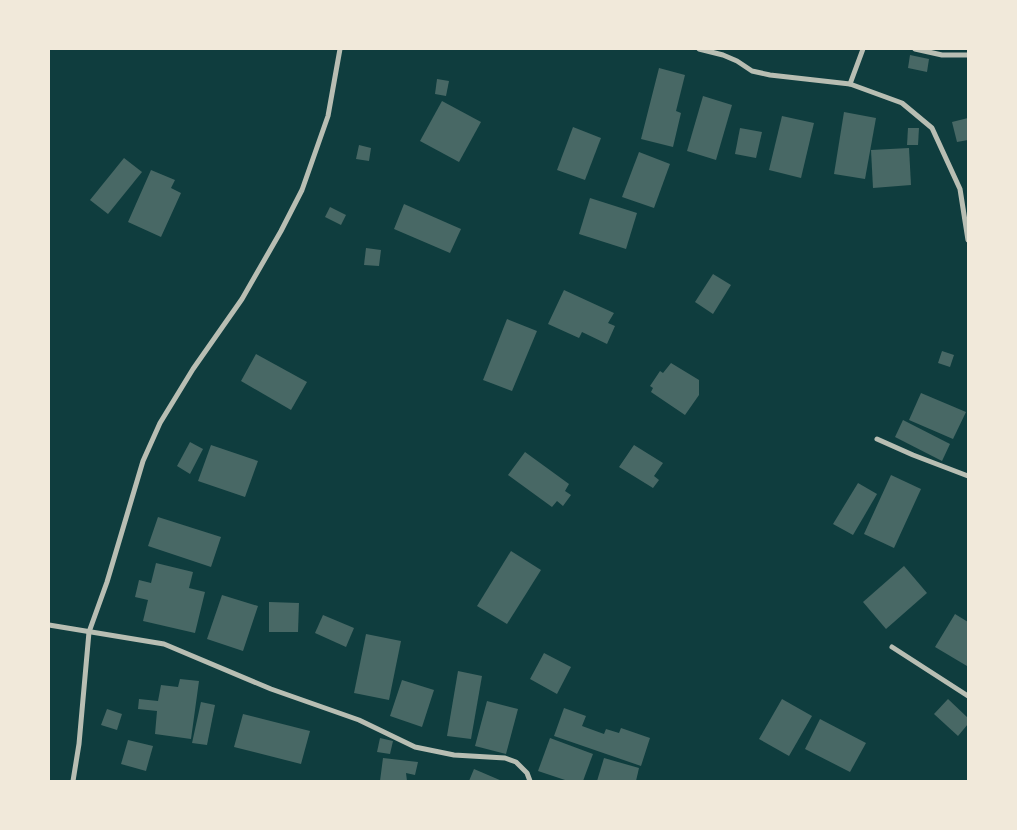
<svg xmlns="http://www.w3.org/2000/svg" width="1017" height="830" font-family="'PT Sans',sans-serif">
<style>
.building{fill:#486865}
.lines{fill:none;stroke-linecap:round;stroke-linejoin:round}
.minor{stroke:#b8beb3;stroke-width:5}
</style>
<rect width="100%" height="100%" fill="#0f3d3e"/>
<g class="building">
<polygon points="910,55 929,59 927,72 908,68"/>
<polygon points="659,68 685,75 676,111 681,113 673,147 641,139"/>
<polygon points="437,79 449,81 446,96 435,94"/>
<polygon points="703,96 732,105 716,160 687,151"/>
<polygon points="442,101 481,122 459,162 420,141"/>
<polygon points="844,112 876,118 865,179 834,174"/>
<polygon points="782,116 814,123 801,178 769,170"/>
<polygon points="968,118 968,140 957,142 952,122"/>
<polygon points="573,127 601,138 585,180 557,170"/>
<polygon points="740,128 762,132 756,158 735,154"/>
<polygon points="908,128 919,128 918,145 907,145"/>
<polygon points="359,145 371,148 369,161 356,159"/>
<polygon points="909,148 911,185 873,188 871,150"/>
<polygon points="639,152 670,164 654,208 622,197"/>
<polygon points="124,158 142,172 108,214 90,200"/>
<polygon points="151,170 175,180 171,188 181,193 161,237 128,222"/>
<polygon points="590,198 637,213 626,249 579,234"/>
<polygon points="404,204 461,229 450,253 394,229"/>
<polygon points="330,207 346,215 341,225 325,217"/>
<polygon points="366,248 381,250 379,266 364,265"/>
<polygon points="713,274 731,285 713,314 695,302"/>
<polygon points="564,290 614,313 608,323 615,326 607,344 582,332 579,338 548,324"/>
<polygon points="507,319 537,331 512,391 483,380"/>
<polygon points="942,351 954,355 950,367 938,363"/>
<polygon points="256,354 307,382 291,410 241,381"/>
<polygon points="671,363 699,380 699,395 685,415 651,392 653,388 650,386 660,371 663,373"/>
<polygon points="921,393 966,412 953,439 909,420"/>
<polygon points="903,420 950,444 942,461 895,437"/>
<polygon points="190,442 203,449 190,474 177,466"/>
<polygon points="211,445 258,461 245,497 198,481"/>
<polygon points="634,445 663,463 654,476 659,480 653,488 619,467"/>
<polygon points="525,452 569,484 565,491 571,495 563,506 557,501 552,507 508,475"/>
<polygon points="891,475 921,489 894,548 864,534"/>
<polygon points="858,483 877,494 853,535 833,524"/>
<polygon points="158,517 221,537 211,567 148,546"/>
<polygon points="511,551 541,570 507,624 477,606"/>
<polygon points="156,563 193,572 189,588 205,592 195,633 143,621 148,600 135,597 139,580 151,583"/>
<polygon points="904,566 927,593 886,629 863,602"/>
<polygon points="222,595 258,606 243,651 207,639"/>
<polygon points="269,602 299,603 298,632 269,632"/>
<polygon points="955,614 968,622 967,666 935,647"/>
<polygon points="323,615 354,628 346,647 315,633"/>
<polygon points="366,634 401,641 389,700 354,693"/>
<polygon points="544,653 571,667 557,694 530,679"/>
<polygon points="458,671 482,676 471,739 447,736"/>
<polygon points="180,679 199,681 191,739 155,734 157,711 138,709 139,699 158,701 161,685 178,687"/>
<polygon points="402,680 434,690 422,727 390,716"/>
<polygon points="782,699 812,716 789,756 759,739"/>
<polygon points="948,699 968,718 968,724 958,736 934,714"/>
<polygon points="487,701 518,709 506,754 475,746"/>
<polygon points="201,702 215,705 207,745 192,743"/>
<polygon points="564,708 586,716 582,726 604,734 606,729 619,733 621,728 650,738 641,766 554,736"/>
<polygon points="107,709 122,714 117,730 101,725"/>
<polygon points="243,714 310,731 301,764 234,747"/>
<polygon points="820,719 866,743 850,772 805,749"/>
<polygon points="380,738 393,741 390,754 377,752"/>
<polygon points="550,738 593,754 583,781 568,781 538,771"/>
<polygon points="128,740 153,746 146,771 121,764"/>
<polygon points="383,758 418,762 415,775 406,773 407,781 380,781"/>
<polygon points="604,758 639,768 636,781 597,781"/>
<polygon points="474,769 502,781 469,781"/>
</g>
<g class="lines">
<g class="minor">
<polyline points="699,49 723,55 737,61 752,71 770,75 850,84 902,103 932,128 960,189 968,240"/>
<polyline points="915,49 942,55 968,55"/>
<polyline points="850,84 863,49"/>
<polyline points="877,439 913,455 968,476"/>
<polyline points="49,625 164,644 271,689 359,720 415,747 454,755 505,758 516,762 527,773 530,781"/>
<polyline points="892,647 968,696"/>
<polyline points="73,781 79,744 89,632 107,582 143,461 160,423 193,369 242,299 281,231 302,190 328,116 340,49"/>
</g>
</g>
<rect width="1017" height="830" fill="none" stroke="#f1e9da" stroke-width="100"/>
</svg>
